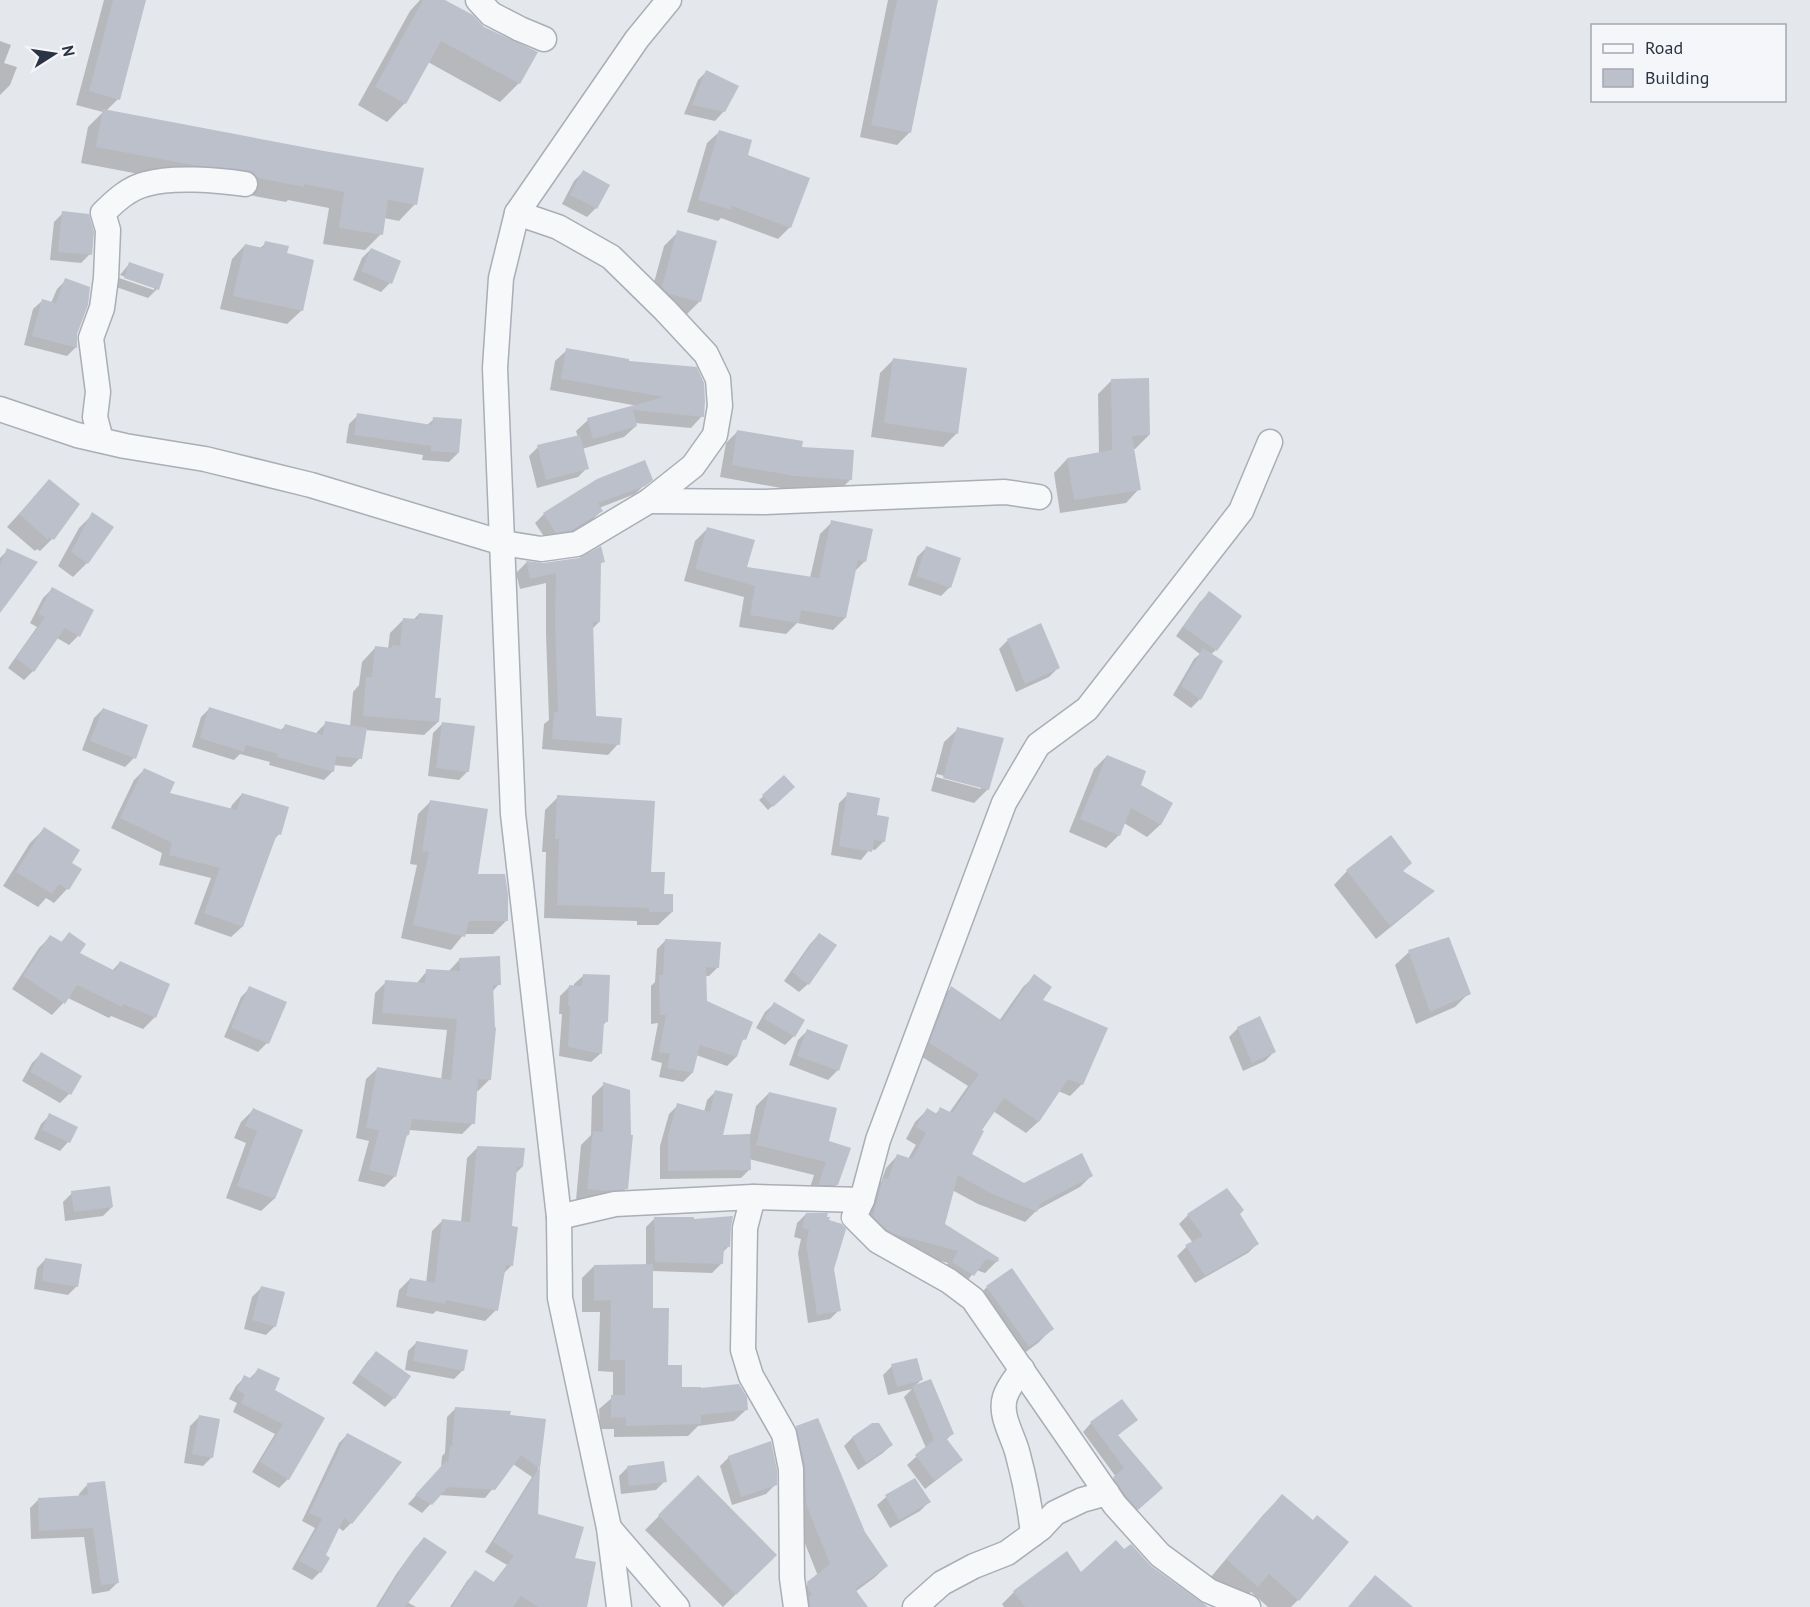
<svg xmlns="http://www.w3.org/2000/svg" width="1810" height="1607" font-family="'PT Sans',sans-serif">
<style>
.shadow{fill:#0003;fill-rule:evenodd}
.building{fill:#bbc0ca}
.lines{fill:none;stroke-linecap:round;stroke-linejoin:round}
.minor-casing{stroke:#a9aeb7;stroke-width:27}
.minor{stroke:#f7f8fa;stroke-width:24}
</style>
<rect width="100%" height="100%" fill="#e4e7ec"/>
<g class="shadow">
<polygon points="104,0 144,0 118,99 106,111 415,204 399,221 384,218 381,234 365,250 323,244 329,208 288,200 286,202 81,163 88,127 103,112 76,105"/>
<polygon points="420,0 442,0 484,28 536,52 519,83 500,102 428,62 405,103 387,122 358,105 410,11"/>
<polygon points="888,0 937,0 909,133 897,145 860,137"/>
<polygon points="0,41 11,45 4,63 17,67 10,85 0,95"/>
<polygon points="707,71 724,111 715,121 684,114 698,80"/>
<polygon points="719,132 746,156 790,227 778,239 721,218 718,221 687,212 707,143"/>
<polygon points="583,172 608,185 596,208 587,217 562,204 574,181"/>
<polygon points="63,213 90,254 81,263 50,260 54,222"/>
<polygon points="678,232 700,301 686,315 649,301 664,246"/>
<polygon points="266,243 285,254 312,261 301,311 287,324 220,309 232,259 245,245 259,249"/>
<polygon points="371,249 390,283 381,292 353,280 362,258"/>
<polygon points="129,264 157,289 148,298 116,287 119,278 154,290 154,287 120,275"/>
<polygon points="66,280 76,333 76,347 67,356 24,345 33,309 42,301 51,303 57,289"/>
<polygon points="567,350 627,361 702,416 691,428 635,423 636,426 624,437 582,449 587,468 578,477 537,488 529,456 538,447 578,437 576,431 588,420 638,406 550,390 555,361"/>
<polygon points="894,359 957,433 943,447 871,437 880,373"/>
<polygon points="1111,381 1149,435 1135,449 1133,449 1139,489 1126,503 1060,513 1054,473 1067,459 1099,454 1098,394"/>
<polygon points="358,415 427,425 434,419 458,453 449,462 422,460 423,455 346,443 349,424"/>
<polygon points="738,431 801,448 851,479 838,492 781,488 720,477 726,443"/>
<polygon points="651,479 635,494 599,508 601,511 592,520 561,539 547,541 535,523 544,514"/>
<polygon points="49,481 52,539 40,551 37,549 35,551 7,527"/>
<polygon points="93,514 87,563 73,577 58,566 79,528"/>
<polygon points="832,522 865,561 854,572 845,618 833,630 797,623 786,634 739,627 744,597 684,581 695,541 707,529 745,568 810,578 820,534"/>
<polygon points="926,548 950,587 941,596 908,585 917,557"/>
<polygon points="8,550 0,610 0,558"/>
<polygon points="603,561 599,566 599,622 592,629 595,717 618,744 608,755 542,749 544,724 549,720 546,635 546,583 520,589 516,573 526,563 543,565"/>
<polygon points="52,589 78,636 69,645 57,638 33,671 24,680 8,668 37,627 30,623 43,598"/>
<polygon points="1209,593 1216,650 1210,655 1221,662 1200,699 1191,708 1173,695 1194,659 1200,654 1176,636 1200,602"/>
<polygon points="419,614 438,722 424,735 365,730 360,758 351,767 333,765 333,771 324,780 269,765 270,762 240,754 234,760 192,747 201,717 210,708 280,731 285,726 316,735 317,732 326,723 350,727 353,692 359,685 362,662 375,648 388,649 390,633 404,619 413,620"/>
<polygon points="1040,625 1058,668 1049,677 1016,692 999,649 1008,640"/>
<polygon points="103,709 134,758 125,767 82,750 94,718"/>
<polygon points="442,724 468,771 459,780 428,776 433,733"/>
<path d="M958,729L988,789L974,803L931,791L944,742ZM937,774L981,786V789L936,777Z"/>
<polygon points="1107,756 1139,785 1171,804 1160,825 1147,837 1124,823 1119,835 1106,848 1069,832 1094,769"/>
<polygon points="145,769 167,794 230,810 232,805 242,794 279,834 273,841 242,927 231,937 194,924 211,878 159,865 162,853 111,828 134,780"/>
<polygon points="784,777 793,787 768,810 759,800"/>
<polygon points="848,794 876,817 884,841 875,850 870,849 861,860 831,855 839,803"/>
<polygon points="558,797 650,873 672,912 658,925 637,925 637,921 544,918 546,852 542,852 545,810"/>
<polygon points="431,801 476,875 506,921 493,934 464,934 451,950 401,938 417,865 410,864 418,814"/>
<polygon points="44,829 70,864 80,870 67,889 54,903 46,898 38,907 3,886 30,843"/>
<polygon points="1347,871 1402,872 1433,891 1419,904 1376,939 1334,885"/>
<polygon points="69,934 78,954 112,971 120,962 155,1017 143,1029 111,1016 109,1018 68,998 52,1015 12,989 39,948 50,937 60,943"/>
<polygon points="819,935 808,984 799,992 784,981 810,944"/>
<polygon points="666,940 718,967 709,976 705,976 705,1002 744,1039 740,1043 736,1057 727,1066 696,1055 692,1073 683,1082 659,1077 662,1063 651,1060 658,1023 651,1024 651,986 655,982 657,949"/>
<polygon points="1409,952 1469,993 1455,1007 1416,1024 1395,965"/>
<polygon points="460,959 499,984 492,992 489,1080 478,1091 476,1091 473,1123 462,1134 409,1130 408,1135 404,1138 395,1176 384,1187 358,1181 369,1141 356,1138 366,1079 378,1068 441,1080 447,1030 372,1024 375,993 386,982 416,984 427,971 448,972"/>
<polygon points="583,976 607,1021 602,1026 600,1054 591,1062 559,1056 562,1014 559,1014 560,996 569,987 574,987 574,984"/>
<polygon points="1035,976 1041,1000 1082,1084 1070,1096 1058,1091 1038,1122 1026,1133 993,1111 980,1130 970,1154 1024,1185 1091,1176 1080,1187 1037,1210 1025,1222 978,1204 952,1190 944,1225 997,1261 985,1273 976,1270 962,1287 941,1274 948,1263 885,1246 862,1228 872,1191 881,1182 886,1168 897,1156 908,1159 916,1145 906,1139 915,1122 927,1110 935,1114 941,1109 949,1113 968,1086 919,1055 939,1000 951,988 999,1021 1023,987"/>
<polygon points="250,988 285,1002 267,1043 258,1052 224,1037 241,997"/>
<polygon points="774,1004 794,1036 785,1045 756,1028 765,1012"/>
<polygon points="1259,1018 1274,1052 1265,1061 1243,1071 1229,1037 1238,1028"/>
<polygon points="807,1031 846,1046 837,1071 828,1080 789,1065 798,1040"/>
<polygon points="41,1054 80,1076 69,1094 60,1103 22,1081 32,1063"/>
<polygon points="604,1084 626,1188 614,1201 595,1202 576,1200 581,1145 591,1135 592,1096"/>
<polygon points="716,1091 721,1137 750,1135 756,1106 769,1093 827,1141 837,1184 824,1197 807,1197 814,1175 749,1159 750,1169 741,1178 660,1179 660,1146 669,1114 678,1105 704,1112 707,1100"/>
<polygon points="253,1110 301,1130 274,1199 261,1211 226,1198 246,1143 234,1138 241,1122"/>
<polygon points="50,1115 76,1127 68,1142 60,1151 34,1139 41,1124"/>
<polygon points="478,1147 522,1167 515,1174 510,1228 512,1265 503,1274 496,1310 485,1321 436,1311 433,1314 396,1307 399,1290 410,1279 426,1283 432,1231 443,1220 461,1222 467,1158"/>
<polygon points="72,1193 112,1207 103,1216 65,1221 63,1202"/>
<polygon points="806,1214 833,1269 839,1310 830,1319 808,1323 798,1253 801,1239 794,1237 797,1223"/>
<polygon points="1238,1214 1257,1244 1248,1253 1195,1283 1177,1256 1186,1247 1193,1243 1179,1224 1188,1215"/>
<polygon points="655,1218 729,1246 722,1253 721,1264 712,1273 652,1271 652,1309 667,1367 681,1389 747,1409 734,1421 698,1426 688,1436 614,1437 614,1429 600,1429 599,1409 613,1397 613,1372 598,1371 600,1312 582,1312 582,1278 594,1266 646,1266 646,1227"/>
<polygon points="46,1259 77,1286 68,1295 34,1289 37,1268"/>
<polygon points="987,1287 1052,1329 1038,1343 1015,1360 974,1300"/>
<polygon points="261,1288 275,1326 266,1335 244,1329 252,1297"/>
<polygon points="417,1342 463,1370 454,1379 405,1370 408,1351"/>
<polygon points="376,1353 409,1377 394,1398 385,1407 352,1383 367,1362"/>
<polygon points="892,1366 921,1380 913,1388 952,1434 946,1440 952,1468 925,1489 907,1465 926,1448 904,1397 912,1389 888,1395 883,1375"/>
<polygon points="259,1369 273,1390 323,1418 288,1479 279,1488 252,1472 275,1434 233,1412 237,1403 229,1399 236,1386 245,1377 249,1379"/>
<polygon points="456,1408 545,1420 538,1468 536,1515 574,1559 585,1607 450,1607 467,1581 475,1572 493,1583 507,1565 485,1552 532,1477 513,1464 485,1498 439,1495 422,1513 408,1504 441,1468 442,1456 445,1453 447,1417"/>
<polygon points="199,1417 212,1457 203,1466 184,1463 190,1426"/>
<polygon points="1136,1420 1117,1436 1161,1488 1129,1517 1105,1487 1116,1477 1083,1432 1091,1423"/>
<polygon points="872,1425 891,1445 883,1453 858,1470 844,1446 852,1438"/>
<polygon points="797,1428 863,1533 887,1566 874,1578 855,1592 866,1607 800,1607 795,1596 818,1576 794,1516 784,1440"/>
<polygon points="347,1435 351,1523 343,1531 338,1527 324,1556 320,1572 312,1580 292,1569 315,1528 302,1521 339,1443"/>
<polygon points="729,1457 775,1485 766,1494 732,1505 720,1466"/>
<polygon points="628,1467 665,1481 656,1490 621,1494 619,1476"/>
<polygon points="698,1477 775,1555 723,1607 645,1530"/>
<polygon points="87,1485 118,1582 109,1591 92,1594 84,1537 31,1539 30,1508 39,1499 79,1497 79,1494"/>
<polygon points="1282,1496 1312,1522 1298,1600 1291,1607 1268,1607 1251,1592 1240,1604 1210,1578 1264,1514"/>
<polygon points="886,1497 929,1502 920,1511 890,1528 877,1505"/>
<polygon points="424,1539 407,1602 416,1607 376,1607 397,1573 415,1548"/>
<polygon points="1124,1552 1150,1567 1207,1607 1004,1607 1002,1604 1014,1592 1081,1575"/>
</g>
<g class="building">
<polygon points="113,0 146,0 120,100 89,91"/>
<polygon points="423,0 445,0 473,15 484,27 538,52 520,84 441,41 406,104 375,87"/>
<polygon points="897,0 938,0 911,133 871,125"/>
<polygon points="706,70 739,86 725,112 692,105"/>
<polygon points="103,109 324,151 424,168 417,205 388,200 383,235 339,228 344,192 304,184 304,187 258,178 253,172 247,170 192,165 96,147"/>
<polygon points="719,130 752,140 748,155 810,178 791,228 732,206 731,210 698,200"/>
<polygon points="583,170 610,185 597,209 570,195"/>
<polygon points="62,211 89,214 94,232 92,255 58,252"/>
<polygon points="677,230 717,241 701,302 669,294 662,287"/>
<polygon points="265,241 289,246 287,253 314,260 303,311 233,296 245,244 263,248"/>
<polygon points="371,248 401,261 392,284 361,271"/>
<polygon points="129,262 164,274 159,290 124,278"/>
<polygon points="65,278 90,287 88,305 77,334 77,348 32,336 42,299 56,303"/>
<polygon points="566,348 629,359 629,361 697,367 704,383 705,401 704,417 633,410 637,426 593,439 587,418 664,397 561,379"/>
<polygon points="893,358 967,368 958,434 884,423"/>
<polygon points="1149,378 1150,435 1132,436 1141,490 1074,500 1067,458 1112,450 1111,379"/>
<polygon points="357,413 432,425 433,417 462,419 459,453 431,451 431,446 354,435"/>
<polygon points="737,430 803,441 802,447 854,450 852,480 794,476 732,465"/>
<polygon points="580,435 589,469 546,480 537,445"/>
<polygon points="645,460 653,480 645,486 598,503 603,511 572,530 556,533 543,513 597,479"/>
<polygon points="49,479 80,504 54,540 49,537 48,540 19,514"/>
<polygon points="92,512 114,527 88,564 71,552"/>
<polygon points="831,520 873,529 866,562 858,560 846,618 801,610 799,623 750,615 755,586 695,569 707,527 755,540 747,567 819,578"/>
<polygon points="601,546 605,562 601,563 600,622 593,622 596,716 622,718 620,745 552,739 554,712 558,712 555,624 556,573 530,579 526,561 543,563 579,558"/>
<polygon points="926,546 961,558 951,588 916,576"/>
<polygon points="7,548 38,562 0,613 0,565"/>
<polygon points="52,587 94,610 80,637 65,628 34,672 16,658 45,617 38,614"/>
<polygon points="1209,591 1242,616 1217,651 1183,627"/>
<polygon points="419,613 443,615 435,698 441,698 439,722 363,716 366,677 372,677 375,646 392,648 392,645 400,646 403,618 418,619"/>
<polygon points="1041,623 1060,668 1025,684 1007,639"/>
<polygon points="1203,648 1223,661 1201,700 1181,686"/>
<polygon points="209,707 283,730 285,724 323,735 325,721 367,728 362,759 336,756 334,772 277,757 278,754 246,745 244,752 200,738"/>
<polygon points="103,708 148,725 136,759 90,741"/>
<polygon points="442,722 475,726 469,772 436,768"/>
<polygon points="957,727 1004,738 989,790 943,778"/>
<polygon points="1107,755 1146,771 1141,785 1173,803 1161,825 1131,808 1120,836 1080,819"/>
<polygon points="144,768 175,782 170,793 237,810 242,793 289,807 281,835 277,834 243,927 204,913 220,868 169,855 172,843 120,818"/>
<polygon points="784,775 795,787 773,807 762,795"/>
<polygon points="847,792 880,798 877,815 889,817 885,842 874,840 872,852 839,846"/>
<polygon points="557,795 655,801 651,872 665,872 664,894 673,894 673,912 649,912 649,908 557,905 559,839 555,839"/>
<polygon points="430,800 488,809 478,874 505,874 508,894 508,921 469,921 465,937 413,925 429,852 422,851"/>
<polygon points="44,827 80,850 72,863 82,869 69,890 59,884 52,894 16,872"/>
<polygon points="1391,835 1412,863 1403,871 1435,891 1390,926 1346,870"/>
<polygon points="69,932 86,944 80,953 115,971 120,961 170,984 156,1018 123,1004 122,1007 77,985 65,1004 23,976 50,935 62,942"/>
<polygon points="819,933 837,945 809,985 792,972"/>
<polygon points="1449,937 1471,994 1430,1012 1408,950"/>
<polygon points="665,939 721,942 719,968 706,967 707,1001 753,1022 746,1040 743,1039 737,1057 700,1045 693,1073 667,1068 670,1054 659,1052 666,1015 660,1015 659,975 663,975"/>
<polygon points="500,956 501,985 493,985 495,1027 496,1028 491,1080 478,1079 475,1124 412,1119 409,1135 407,1135 396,1177 369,1170 379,1130 366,1128 377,1067 451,1080 457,1019 382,1013 385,980 425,983 426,969 460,971 459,958"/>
<polygon points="583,974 610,975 608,1022 604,1022 602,1054 568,1047 570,1006 568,1006 569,985 582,986"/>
<polygon points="1034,974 1052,987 1043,1000 1108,1028 1083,1085 1068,1079 1039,1122 1004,1098 982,1130 984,1131 972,1154 1024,1183 1082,1153 1093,1176 1041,1203 1037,1212 990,1193 958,1175 945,1224 999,1258 998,1262 986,1259 974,1276 952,1262 958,1251 897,1235 887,1230 873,1216 883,1178 888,1179 897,1154 912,1159 926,1133 916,1127 927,1108 937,1114 940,1107 952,1113 979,1074 929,1043 951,986 1002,1021"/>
<polygon points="249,986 287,1002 269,1044 231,1028"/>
<polygon points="774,1002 805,1020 795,1037 764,1019"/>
<polygon points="1260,1016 1276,1052 1252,1063 1237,1027"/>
<polygon points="807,1029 848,1045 839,1071 797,1056"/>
<polygon points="41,1052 82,1076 71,1095 30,1072"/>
<polygon points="603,1082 630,1090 631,1135 633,1135 628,1189 608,1191 587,1189 593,1131 603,1132"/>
<polygon points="715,1090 733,1094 723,1135 750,1134 751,1170 668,1171 668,1136 677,1103 710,1112"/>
<polygon points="769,1092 837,1108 829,1141 851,1148 838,1185 818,1185 826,1162 756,1145"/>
<polygon points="253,1108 303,1130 275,1199 237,1186 257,1131 245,1126"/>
<polygon points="49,1113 78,1127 70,1143 42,1130"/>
<polygon points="477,1146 525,1148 523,1167 517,1167 512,1226 518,1227 513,1266 506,1265 498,1311 446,1300 445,1304 406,1296 410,1278 435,1283 442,1219 470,1222"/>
<polygon points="110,1186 113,1207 74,1212 71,1191"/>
<polygon points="1227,1188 1244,1210 1240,1214 1259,1244 1205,1276 1185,1245 1203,1236 1187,1214"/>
<polygon points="806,1213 828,1213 827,1217 830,1217 829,1220 842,1224 846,1229 834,1269 841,1311 817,1315 806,1243 809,1230 802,1228"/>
<polygon points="733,1216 731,1227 730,1247 724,1247 723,1264 655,1262 654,1217 694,1217 694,1219"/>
<polygon points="45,1258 82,1264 78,1287 42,1281"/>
<polygon points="653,1264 653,1308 669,1308 668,1365 682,1365 682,1387 701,1387 701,1388 739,1384 747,1397 748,1410 701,1415 701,1424 626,1426 626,1417 611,1418 611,1395 625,1395 625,1360 610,1360 611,1300 594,1301 594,1265"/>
<polygon points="1012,1268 1054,1329 1029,1347 986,1286"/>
<polygon points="261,1286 285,1292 276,1327 252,1320"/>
<polygon points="416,1341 468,1350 464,1371 413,1361"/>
<polygon points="376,1351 411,1376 395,1399 359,1374"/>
<polygon points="917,1358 923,1380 897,1387 891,1364"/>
<polygon points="258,1368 280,1378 275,1390 325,1418 289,1480 260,1462 283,1424 241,1403 245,1394 237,1390 244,1375 252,1379"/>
<polygon points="931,1379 954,1434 946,1438 963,1460 935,1481 915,1455 934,1440 912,1386"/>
<polygon points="1122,1399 1138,1420 1118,1435 1163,1488 1138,1510 1126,1496 1113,1477 1124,1468 1090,1422"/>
<polygon points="455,1407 511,1411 510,1415 546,1419 540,1468 538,1514 584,1527 575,1558 596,1562 587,1607 538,1607 521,1596 513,1607 452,1607 475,1570 494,1582 514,1556 493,1542 539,1468 521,1455 495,1490 448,1487 432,1505 415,1495 446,1461 448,1462 450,1446 452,1446"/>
<polygon points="199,1415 220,1419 213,1458 192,1454"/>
<polygon points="818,1418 865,1532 888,1566 855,1589 868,1607 810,1607 809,1597 812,1595 808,1589 807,1582 830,1564 806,1504 805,1466 796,1426"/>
<polygon points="872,1423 879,1423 893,1445 866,1463 852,1437"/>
<polygon points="347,1433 402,1462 352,1524 344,1518 326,1555 330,1558 321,1573 299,1561 322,1519 309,1513"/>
<polygon points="771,1441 777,1470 777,1485 741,1497 728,1456"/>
<polygon points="664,1461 667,1482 629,1486 627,1466"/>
<polygon points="698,1475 777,1555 736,1595 658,1515"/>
<polygon points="915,1478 931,1502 899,1520 885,1495"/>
<polygon points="105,1481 119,1583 101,1585 93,1528 39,1531 38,1498 88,1495 87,1483"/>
<polygon points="1282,1494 1313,1520 1317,1515 1349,1542 1299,1601 1269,1574 1258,1587 1226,1559"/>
<polygon points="424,1537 447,1552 405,1607 378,1607 405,1562"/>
<polygon points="1116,1540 1124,1549 1131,1544 1151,1566 1208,1607 1025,1607 1013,1591 1067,1551 1081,1572"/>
<polygon points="1375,1575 1413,1607 1348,1607"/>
</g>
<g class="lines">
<g class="minor-casing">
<g id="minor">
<polyline points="478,0 491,14 520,29 544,39"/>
<polyline points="0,409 77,435 125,446 205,459 311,485 503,543 541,549 577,544 649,501 693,466 715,435 720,406 718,379 706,354 665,310 611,257 558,227 517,213"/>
<path d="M101,440L95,417L98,392L91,338L102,308L106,278L108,230L103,213C115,201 129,188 146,184C172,176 218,180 245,184"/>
<polyline points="649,501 765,502 1005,492 1039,497"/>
<polyline points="753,1197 745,1228 743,1350 751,1376 784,1434 791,1469 792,1578 796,1607"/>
<polyline points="862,1200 878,1140 1004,803 1038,745 1087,709 1241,511 1270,442"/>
<polyline points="559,1217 615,1204 753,1197 862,1200 854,1217 878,1241 949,1281 973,1299 1115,1505 1160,1555 1209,1591 1248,1607"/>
<path d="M1022,1369C1016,1378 1008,1387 1005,1397C999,1416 1014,1437 1018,1455C1025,1481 1030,1507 1033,1534"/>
<polyline points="609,1528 677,1607"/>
<polyline points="619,1607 609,1528 560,1298 559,1217 513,814 495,368 501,278 517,213 637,39 669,0"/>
<polyline points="915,1607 942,1583 974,1566 1007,1553 1041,1528 1055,1513 1082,1500 1107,1493"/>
</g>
</g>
<use href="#minor" class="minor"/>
</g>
<rect x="1591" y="24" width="195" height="78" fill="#f4f6f9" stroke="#a4a8b1" stroke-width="1.5"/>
<rect x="1603" y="44" width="30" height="9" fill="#f7f8fa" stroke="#a4a8b1" stroke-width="1.5"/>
<text x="1645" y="54" font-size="18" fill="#2b3445">Road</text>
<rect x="1603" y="69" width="30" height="18" fill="#bbc0ca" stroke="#a4a8b1" stroke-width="1.5"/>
<text x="1645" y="84" font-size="18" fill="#2b3445">Building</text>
<g transform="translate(54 54) rotate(78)" stroke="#f4f6f9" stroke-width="4.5" paint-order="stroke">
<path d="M0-4.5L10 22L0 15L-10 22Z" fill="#2b3445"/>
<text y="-9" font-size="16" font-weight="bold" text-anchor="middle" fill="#2b3445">N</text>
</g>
</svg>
